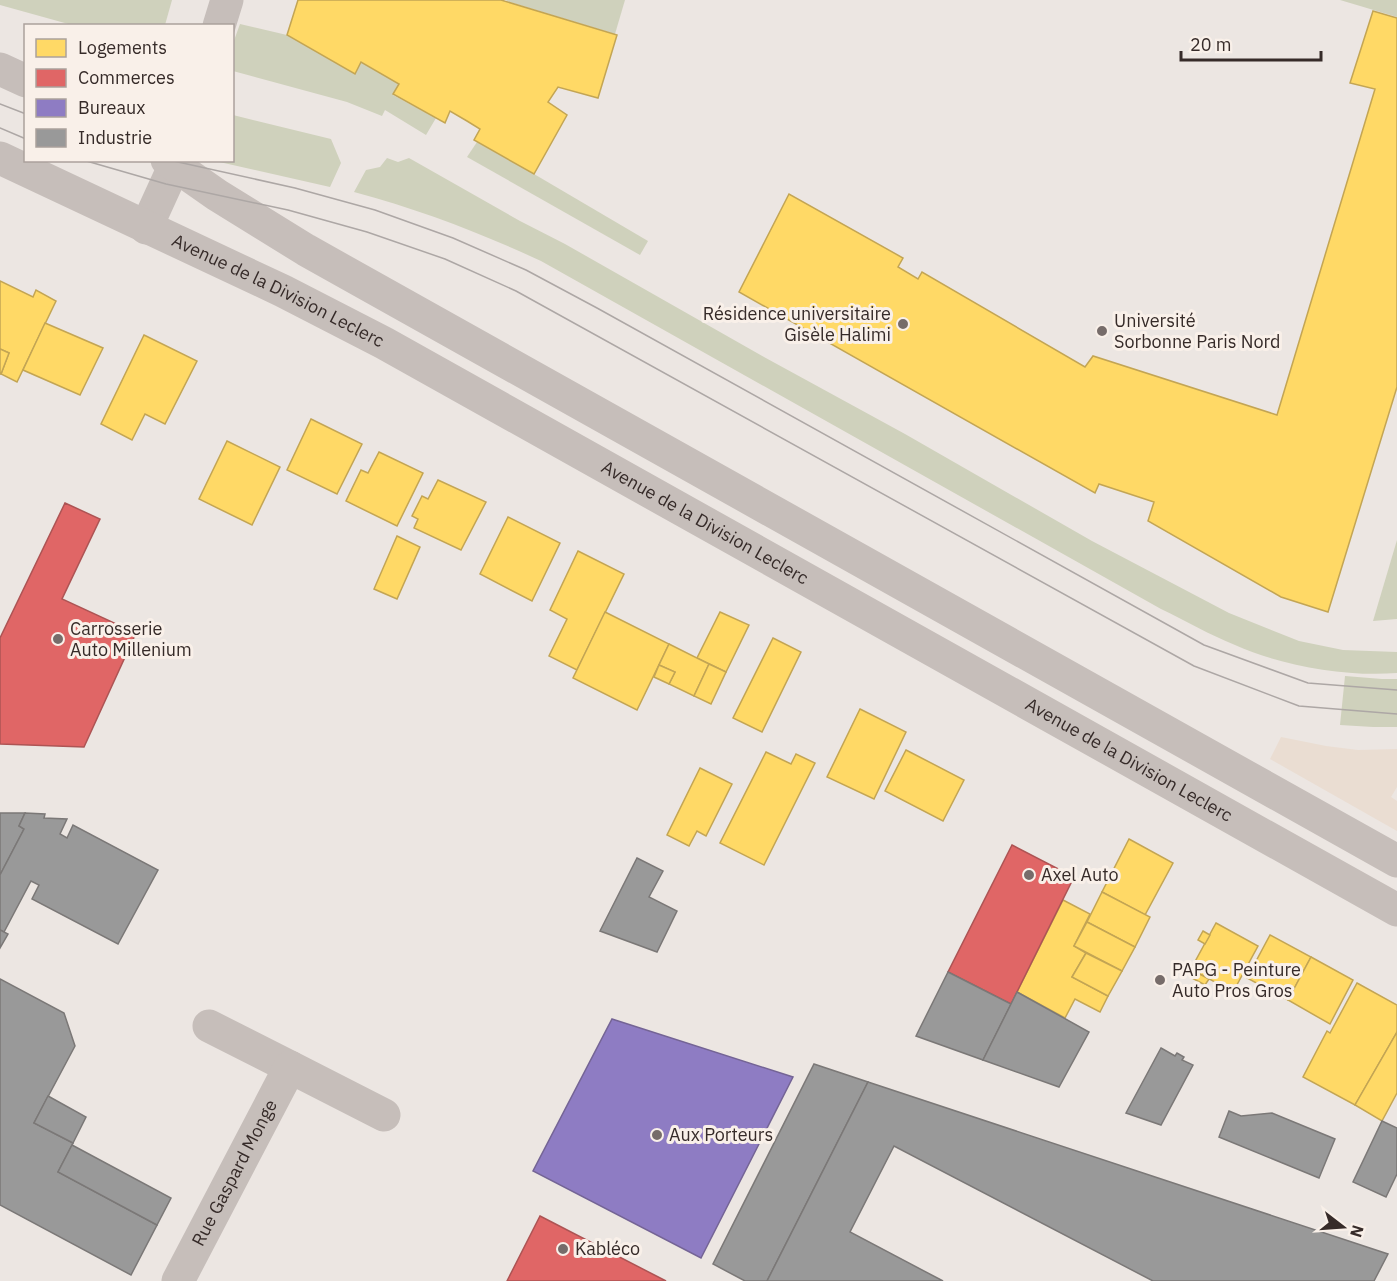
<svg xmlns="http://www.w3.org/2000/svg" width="1397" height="1281" font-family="'IBM Plex Sans',sans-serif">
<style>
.green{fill:#cfd1bc}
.plaza{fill:#eaddd2}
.homes{fill:#ffd966;stroke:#c3a554;stroke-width:1.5}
.shops{fill:#e06666;stroke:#ad5454;stroke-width:1.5}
.offices{fill:#8e7cc3;stroke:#746495;stroke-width:1.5}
.industry{fill:#999;stroke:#7b7877;stroke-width:1.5}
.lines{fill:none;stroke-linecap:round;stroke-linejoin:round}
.minor{stroke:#c6beba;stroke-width:33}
.tertiary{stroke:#c6beba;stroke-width:33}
.tram{stroke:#ada7a5;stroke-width:1.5}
.poi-dot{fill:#766c6a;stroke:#f9f0e9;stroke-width:2}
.labels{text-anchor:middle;stroke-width:6;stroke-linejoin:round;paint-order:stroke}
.street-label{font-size:18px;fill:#362b29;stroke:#f9f0e9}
.poi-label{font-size:18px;fill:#362b29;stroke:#f9f0e9;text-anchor:start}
</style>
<rect width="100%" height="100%" fill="#ece6e2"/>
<g class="green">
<polygon points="0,0 172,0 165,25 72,25 0,5"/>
<polygon points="507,0 625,0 615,34 506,1"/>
<polygon points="1340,0 1397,0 1397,17"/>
<polygon points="240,24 287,35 355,74 361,62 399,84 393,95 436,118 426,135 385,110 382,116 347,102 233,71 232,46"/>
<polygon points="233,115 331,139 341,163 330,187 215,161 232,160"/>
<polygon points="477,142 534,174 648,241 640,255 467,157"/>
<path d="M387,158L398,162L409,158L520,221L565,244L764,357L905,434L1092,541L1229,613L1299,641L1343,650L1397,652V673C1346,677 1282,666 1235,645C1210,635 1186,621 1161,609L541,261C478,232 421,210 354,192L366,170L380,167Z"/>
<polygon points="1397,540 1397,619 1373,621"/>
<polygon points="1345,676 1382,679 1397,679 1397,727 1373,727 1340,725"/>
</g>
<polygon class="plaza" points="1281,737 1326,746 1358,750 1397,749 1397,787 1391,797 1397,801 1397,831 1270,759"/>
<g class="homes">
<polygon points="298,0 501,0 617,35 598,98 558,87 548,102 567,115 534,174 474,140 480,129 467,121 450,111 445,123 393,94 399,84 361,62 355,74 287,35"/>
<polygon points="1373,11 1397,18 1397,387 1328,612 1281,597 1148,521 1154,502 1099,484 1095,493 739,292 789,194 903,258 898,267 918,279 922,272 1085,367 1093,356 1277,415 1375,89 1350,83"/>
<polygon points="0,281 33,297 36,290 56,301 17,382 1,374 9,353 0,349"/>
<polygon points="45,323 103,348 80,395 23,370"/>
<polygon points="144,335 197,361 165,424 145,414 132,440 101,424"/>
<polygon points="0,349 9,353 1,374 0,374"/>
<polygon points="311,419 362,444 337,494 287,470"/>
<polygon points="227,441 280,467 252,525 199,499"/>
<polygon points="379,452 423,473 397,526 346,501 361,470 368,473"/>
<polygon points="438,480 486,502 461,550 414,528 418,519 412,516 422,496 428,499"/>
<polygon points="508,517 560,543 532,601 480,574"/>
<polygon points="397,536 420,547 397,599 374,589"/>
<polygon points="578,551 624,574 577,670 549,656 567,619 550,610"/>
<polygon points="605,612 669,644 637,710 573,678"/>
<polygon points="720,612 749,625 726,672 697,658"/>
<polygon points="773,638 801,652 762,732 733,718"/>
<polygon points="669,644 709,664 694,696 669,684 675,672 659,665"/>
<polygon points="709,664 726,672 711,704 694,696"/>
<polygon points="659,665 675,672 669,684 654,677"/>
<polygon points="860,709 906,732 874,799 827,777"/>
<polygon points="906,750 964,780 943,821 885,791"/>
<polygon points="766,752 791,764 796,754 815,763 764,865 720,843"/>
<polygon points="700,768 732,784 706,836 697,831 689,846 667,835"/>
<polygon points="1129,839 1173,863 1145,915 1102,892"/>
<polygon points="1102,892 1150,917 1135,947 1087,922"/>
<polygon points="1063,900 1090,914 1074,946 1086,953 1072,977 1108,996 1100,1012 1075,999 1065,1018 1017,992"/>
<polygon points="1087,922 1135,947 1122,971 1074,946"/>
<polygon points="1216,923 1258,946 1233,992 1191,969"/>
<polygon points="1203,931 1210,935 1205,944 1198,940"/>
<polygon points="1270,935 1311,957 1288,1000 1247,978"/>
<polygon points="1086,953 1122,971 1108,996 1072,977"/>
<polygon points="1311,957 1353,980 1330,1024 1288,1000"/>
<polygon points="1194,971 1209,979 1205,985 1190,977"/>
<polygon points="1357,983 1397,1005 1397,1032 1355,1105 1303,1077 1327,1031 1330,1033"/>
<polygon points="1397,1032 1397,1093 1382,1121 1355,1105"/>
</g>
<g class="shops">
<polygon points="65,503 100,519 62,599 136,633 84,747 0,744 0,638"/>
<polygon points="1012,845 1074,877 1011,1004 948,972"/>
<polygon points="540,1216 666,1281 507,1281"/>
</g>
<polygon class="offices" points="612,1019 793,1077 701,1258 533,1171"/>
<g class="industry">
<polygon points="0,813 25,813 19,826 24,829 0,875"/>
<polygon points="25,813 45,814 44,818 67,819 60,834 67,838 73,825 158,870 118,944 32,899 39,885 31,881 4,932 0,930 0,875 24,829 19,826"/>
<polygon points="637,858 663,871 649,897 677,911 657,952 600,931"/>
<polygon points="0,930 8,934 0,948"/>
<polygon points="948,972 1011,1004 983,1060 916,1036"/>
<polygon points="0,979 64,1013 75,1046 34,1123 73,1143 58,1172 157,1225 131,1275 0,1205"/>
<polygon points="1017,992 1089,1032 1059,1087 983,1060"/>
<polygon points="1161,1048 1175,1056 1177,1053 1184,1057 1182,1060 1193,1065 1161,1125 1126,1113"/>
<polygon points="814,1064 868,1082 767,1281 745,1281 713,1264"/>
<polygon points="868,1082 1388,1254 1374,1281 1153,1281 894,1146 850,1232 943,1281 767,1281"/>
<polygon points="48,1096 86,1117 73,1143 34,1123"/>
<polygon points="1229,1111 1241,1116 1272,1113 1335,1139 1319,1178 1219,1137"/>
<polygon points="1382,1121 1397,1128 1397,1174 1386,1197 1353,1182"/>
<polygon points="72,1145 171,1198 157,1225 58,1172"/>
</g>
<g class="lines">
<g class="minor">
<polyline points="219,26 227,0"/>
<polyline points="146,228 177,160"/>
<polyline points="209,1026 290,1067"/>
<path id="s1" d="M178,1281L290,1067L384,1115"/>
</g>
<g class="tertiary">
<polyline points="0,69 26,81"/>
<path id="s2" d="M0,158L283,291L384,343L1397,910"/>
<polyline points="167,160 217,195 306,250 1397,861"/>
</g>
<g class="tram">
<polyline points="0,104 26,114"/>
<polyline points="0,128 26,139"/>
<polyline points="83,160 166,184 288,210 367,232 445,259 516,291 1194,666 1299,706 1397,714"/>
<polyline points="169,160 295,188 375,210 453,238 526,270 597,308 1204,645 1308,683 1397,690"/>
</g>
</g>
<g class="poi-dot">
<circle cx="903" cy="324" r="6"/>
<circle cx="1102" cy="331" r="6"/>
<circle cx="58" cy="639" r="6"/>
<circle cx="1029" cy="875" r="6"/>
<circle cx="1160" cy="980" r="6"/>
<circle cx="657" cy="1135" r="6"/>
<circle cx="563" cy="1249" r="6"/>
</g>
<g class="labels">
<g class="street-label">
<text dy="6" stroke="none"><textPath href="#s2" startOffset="308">Avenue de la Division Leclerc</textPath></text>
<text dy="6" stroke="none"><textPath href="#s2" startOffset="794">Avenue de la Division Leclerc</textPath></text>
<text dy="6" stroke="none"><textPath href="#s2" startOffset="1280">Avenue de la Division Leclerc</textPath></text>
<text dy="6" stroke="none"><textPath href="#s1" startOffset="122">Rue Gaspard Monge</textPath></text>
</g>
<g class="poi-label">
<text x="891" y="320" text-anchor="end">Résidence universitaire<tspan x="891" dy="21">Gisèle Halimi</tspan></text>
<text x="1114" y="327">Université<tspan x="1114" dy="21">Sorbonne Paris Nord</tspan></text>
<text x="70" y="635">Carrosserie<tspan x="70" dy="21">Auto Millenium</tspan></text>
<text x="1041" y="881">Axel Auto</text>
<text x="1172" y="976">PAPG - Peinture<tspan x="1172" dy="21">Auto Pros Gros</tspan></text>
<text x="669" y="1141">Aux Porteurs</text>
<text x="575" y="1255">Kabléco</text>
</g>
</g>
<rect x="24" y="24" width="210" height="138" fill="#f9f0e9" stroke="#aba19c" stroke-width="1.5"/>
<rect x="36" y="39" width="30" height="18" fill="#ffd966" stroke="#aba19c" stroke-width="1.5"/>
<text x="78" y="54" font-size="18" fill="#362b29">Logements</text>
<rect x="36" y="69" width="30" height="18" fill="#e06666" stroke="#aba19c" stroke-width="1.5"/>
<text x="78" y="84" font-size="18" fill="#362b29">Commerces</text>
<rect x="36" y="99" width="30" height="18" fill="#8e7cc3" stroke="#aba19c" stroke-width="1.5"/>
<text x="78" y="114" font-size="18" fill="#362b29">Bureaux</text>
<rect x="36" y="129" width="30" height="18" fill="#999999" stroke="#aba19c" stroke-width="1.5"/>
<text x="78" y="144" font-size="18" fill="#362b29">Industrie</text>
<g transform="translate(1343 1227) rotate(107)" stroke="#f9f0e9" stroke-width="4.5" paint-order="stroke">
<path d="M0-4.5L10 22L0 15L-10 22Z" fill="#362b29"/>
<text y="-9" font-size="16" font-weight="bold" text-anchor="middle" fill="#362b29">N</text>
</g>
<path d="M1181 51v9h140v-9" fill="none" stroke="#362b29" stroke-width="3"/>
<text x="1190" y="51" font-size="18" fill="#362b29" stroke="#f9f0e9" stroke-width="4.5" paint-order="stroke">20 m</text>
</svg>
